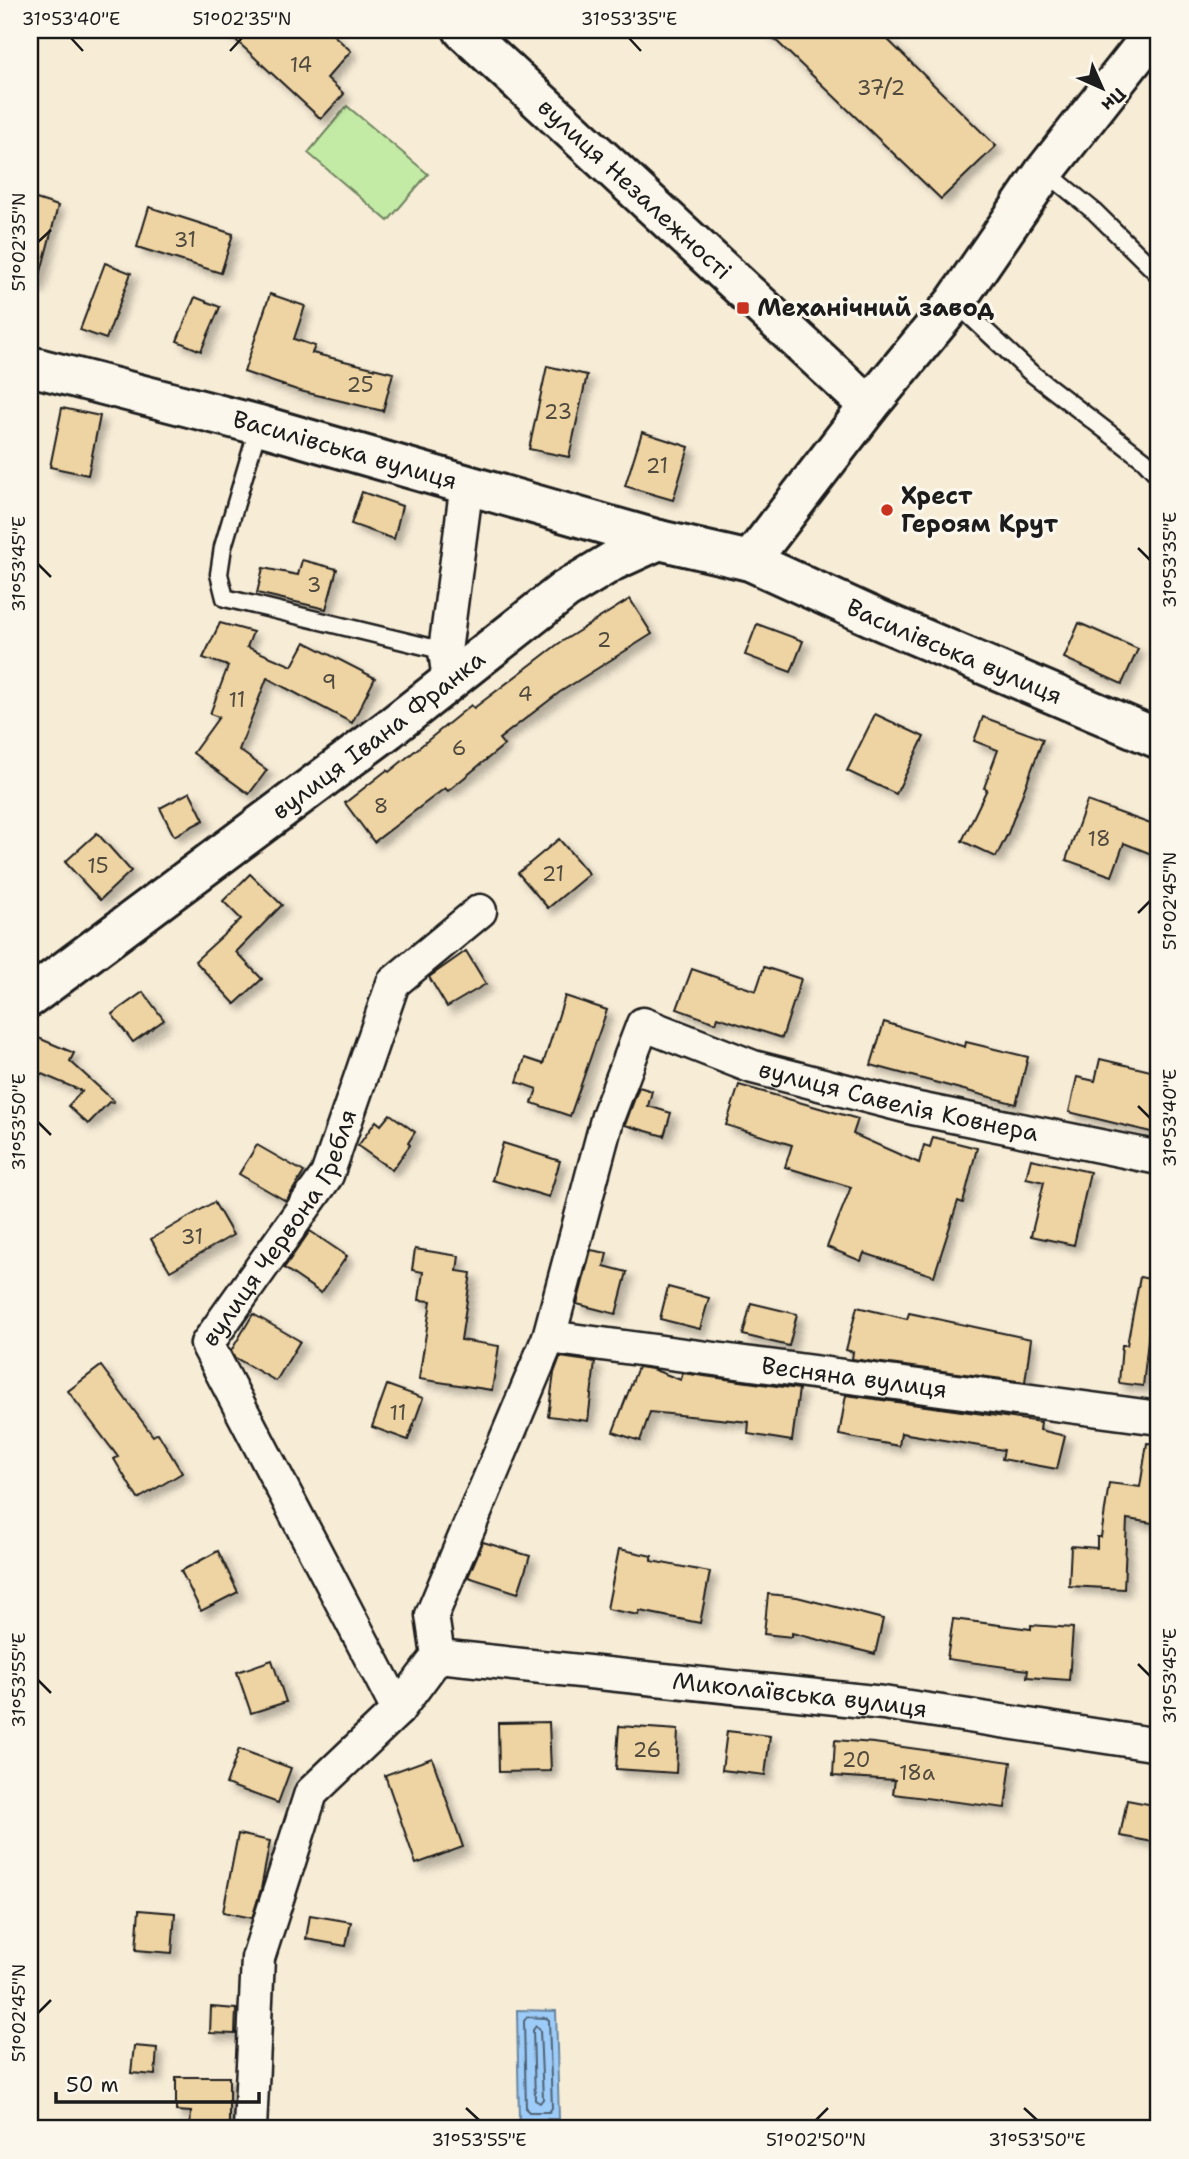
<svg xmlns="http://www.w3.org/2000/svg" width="1189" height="2159" font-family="'Shantell Sans',sans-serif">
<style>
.pitch{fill:#c4eba6;stroke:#708461;stroke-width:2}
.water{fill:#9dccf8;stroke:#6986a0;stroke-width:2}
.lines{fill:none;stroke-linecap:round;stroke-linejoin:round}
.shore{stroke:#506274;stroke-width:2}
.building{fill:#efd4a3;stroke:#1c1c1c;stroke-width:2;filter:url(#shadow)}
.service-casing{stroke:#1c1c1c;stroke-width:21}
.minor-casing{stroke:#1c1c1c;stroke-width:37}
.tertiary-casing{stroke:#1c1c1c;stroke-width:44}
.secondary-casing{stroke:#1c1c1c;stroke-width:44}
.service{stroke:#fbf7ec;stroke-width:16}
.minor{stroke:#fbf7ec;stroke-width:32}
.tertiary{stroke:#fbf7ec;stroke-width:38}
.secondary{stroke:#fbf7ec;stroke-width:38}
.ticks{fill:none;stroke:#1c1c1c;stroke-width:2.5}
.poi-dot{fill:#c8321e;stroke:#fbf7ec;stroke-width:2.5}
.labels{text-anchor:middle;stroke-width:6;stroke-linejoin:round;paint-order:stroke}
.number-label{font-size:21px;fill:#514a3e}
.street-label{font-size:24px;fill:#1c1c1c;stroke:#fbf7ec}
.poi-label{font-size:24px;font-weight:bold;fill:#1c1c1c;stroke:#fbf7ec;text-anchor:start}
.neatline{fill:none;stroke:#1c1c1c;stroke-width:2.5}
.ticks-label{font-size:18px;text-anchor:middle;fill:#1c1c1c}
</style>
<defs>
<filter id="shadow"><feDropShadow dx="6" dy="6" stdDeviation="3.5" flood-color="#0004"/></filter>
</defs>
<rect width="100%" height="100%" fill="#f7ecd6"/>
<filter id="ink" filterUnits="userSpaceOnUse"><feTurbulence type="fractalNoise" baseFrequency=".0143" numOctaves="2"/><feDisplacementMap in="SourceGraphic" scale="14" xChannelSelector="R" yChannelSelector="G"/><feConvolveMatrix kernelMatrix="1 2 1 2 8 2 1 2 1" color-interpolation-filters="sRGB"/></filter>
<g filter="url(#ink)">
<polygon class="pitch" points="347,106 428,174 388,221 308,153"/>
<polygon class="water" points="517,2010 556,2011 559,2119 519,2119"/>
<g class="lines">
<g class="shore">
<polygon points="527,2017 546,2018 549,2020 552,2108 549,2112 529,2112 526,2109 524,2021"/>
<polygon points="536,2026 540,2030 543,2099 540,2103 535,2100 533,2030"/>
</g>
</g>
<g class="building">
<polygon points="225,30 328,30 351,51 327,78 344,94 321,119"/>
<polygon points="765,30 878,30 996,146 941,199"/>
<polygon points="30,197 58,206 37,287 30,286"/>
<polygon points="149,207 233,234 221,273 137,247"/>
<polygon points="105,263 131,273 106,339 80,330"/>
<polygon points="270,294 305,306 294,339 315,346 312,353 393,373 383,411 300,391 244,372"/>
<polygon points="195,297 220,307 201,351 177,341"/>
<polygon points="547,366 587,375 569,457 529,449"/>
<polygon points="62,408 100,416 88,475 50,467"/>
<polygon points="642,432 689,447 673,500 625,486"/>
<polygon points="362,492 402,506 394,539 351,524"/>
<polygon points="302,560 337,569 326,609 257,593 263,568 298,575"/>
<polygon points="630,599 652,634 560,692 499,739 504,745 448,791 445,788 374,842 345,803 387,770 389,772 471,705 474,708 558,644"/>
<polygon points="220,623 253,632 247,647 292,666 305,642 375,678 352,723 267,678 239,750 267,770 249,794 193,753 219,717 210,714 228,666 203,658"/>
<polygon points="1079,623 1138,649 1122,684 1064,658"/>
<polygon points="757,624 803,641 791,672 745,655"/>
<polygon points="875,714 924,737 896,794 847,771"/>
<polygon points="983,717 1043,739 1008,833 996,857 962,841 987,789 984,788 998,750 974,741"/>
<polygon points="190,792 204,820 174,836 160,808"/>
<polygon points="1087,801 1159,827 1159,857 1124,843 1112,876 1066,860"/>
<polygon points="97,833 131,871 100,900 65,862"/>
<polygon points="559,839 589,874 548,908 518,873"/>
<polygon points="250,874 282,905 236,952 262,979 235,1004 195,961 241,919 223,901"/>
<polygon points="466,951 486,984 447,1007 429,977"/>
<polygon points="764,967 801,979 782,1038 718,1017 716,1023 677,1009 692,969 756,991"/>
<polygon points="143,992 164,1020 133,1042 112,1014"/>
<polygon points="565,996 607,1010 570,1116 532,1103 537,1089 517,1082 525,1058 543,1064"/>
<polygon points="884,1022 965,1047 966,1042 1028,1057 1016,1104 871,1065"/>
<polygon points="36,1037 74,1053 70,1061 114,1101 113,1103 109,1102 88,1124 68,1106 82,1091 30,1069 30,1052"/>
<polygon points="1100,1059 1159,1073 1159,1134 1069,1112 1077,1077 1095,1081"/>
<polygon points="739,1085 858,1119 853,1134 919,1163 924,1145 930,1147 933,1137 977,1148 963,1203 958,1201 934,1276 864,1253 861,1261 827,1247 851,1187 785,1167 792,1145 726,1125"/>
<polygon points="639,1087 652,1091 648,1106 671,1113 664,1136 625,1125"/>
<polygon points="390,1114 415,1132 408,1143 410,1145 392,1170 358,1146 376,1121 381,1125"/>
<polygon points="503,1143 560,1161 549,1197 492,1180"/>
<polygon points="257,1145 304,1172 286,1201 239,1174"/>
<polygon points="1031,1159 1090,1172 1074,1245 1031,1236 1044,1182 1026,1178"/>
<polygon points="214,1202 233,1235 170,1271 151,1239"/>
<polygon points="310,1231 347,1256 321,1293 284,1268"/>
<polygon points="415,1249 459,1256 457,1271 471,1273 461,1340 499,1346 492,1390 419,1379 431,1301 419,1300 423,1272 412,1270"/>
<polygon points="591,1250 607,1253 604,1266 627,1272 616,1314 577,1304"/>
<polygon points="1140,1277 1159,1281 1159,1314 1151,1312 1143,1386 1119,1383 1122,1345 1127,1345"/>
<polygon points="668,1287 709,1298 700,1329 660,1319"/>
<polygon points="751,1303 797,1314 789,1346 743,1335"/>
<polygon points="857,1307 907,1319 909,1313 1031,1339 1025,1382 852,1359 853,1352 846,1350"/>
<polygon points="253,1314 300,1341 276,1381 234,1357 231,1351"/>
<polygon points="560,1357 595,1362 588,1421 548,1416 554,1373"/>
<polygon points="101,1366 153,1436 158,1433 182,1473 138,1499 114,1459 118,1457 68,1391"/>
<polygon points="638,1367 652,1369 681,1380 682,1373 799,1389 792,1441 748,1434 749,1422 650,1412 640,1441 613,1432"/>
<polygon points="387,1385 423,1398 408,1440 372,1427"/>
<polygon points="846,1395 1041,1422 1040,1430 1065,1436 1057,1469 1002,1459 1004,1450 901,1433 899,1446 839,1435"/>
<polygon points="1147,1443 1159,1444 1159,1524 1127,1519 1124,1589 1069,1586 1071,1546 1097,1548 1097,1537 1101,1537 1109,1483 1140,1487"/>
<polygon points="483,1542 530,1556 518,1593 468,1577"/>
<polygon points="619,1549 652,1556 651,1561 710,1572 700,1623 640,1611 639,1615 607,1609"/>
<polygon points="218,1551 238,1592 201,1611 181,1571"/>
<polygon points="768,1594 797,1597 883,1619 875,1654 792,1633 792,1637 764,1634"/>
<polygon points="953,1619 1031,1629 1031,1625 1073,1628 1069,1680 1027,1677 1028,1670 947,1659"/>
<polygon points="272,1660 286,1702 251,1713 237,1672"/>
<polygon points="549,1722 551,1771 499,1772 498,1723"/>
<polygon points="619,1726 678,1730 676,1773 616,1769"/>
<polygon points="727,1731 770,1736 765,1775 722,1770"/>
<polygon points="835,1740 874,1743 1011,1762 1005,1808 893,1794 895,1780 833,1776"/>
<polygon points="239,1749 291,1768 278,1803 226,1784"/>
<polygon points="432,1758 463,1847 416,1864 385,1775"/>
<polygon points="1127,1800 1159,1806 1159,1843 1120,1836"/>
<polygon points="238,1834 270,1841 261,1889 252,1918 223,1912"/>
<polygon points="139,1910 175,1913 172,1953 136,1950"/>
<polygon points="310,1915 351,1922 346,1946 306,1939"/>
<polygon points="211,2007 236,2009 235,2034 210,2033"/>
<polygon points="134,2046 157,2048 155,2075 131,2073"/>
<polygon points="176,2077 229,2077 229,2129 190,2129 191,2112 176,2111"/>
</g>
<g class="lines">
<g class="service-casing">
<g id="service">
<polyline points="1045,171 1095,212 1159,275"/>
<polyline points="955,302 1030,372 1144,460 1159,476"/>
<polyline points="259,425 223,547 219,574 225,598 445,651"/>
</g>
</g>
<g class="minor-casing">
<g id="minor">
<polyline points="449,681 445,651 467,483"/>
<path id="s1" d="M549,1337L1159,1418"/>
<path id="s2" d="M438,1656L883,1703L1159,1745"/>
<path id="s3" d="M398,1710L207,1344L327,1175L393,983L480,911"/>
<path id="s4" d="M250,2129L258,1958L311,1793L398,1710L438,1656L432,1615L549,1337L608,1116L643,1024L753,1067L913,1108L1159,1158"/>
</g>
</g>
<g class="tertiary-casing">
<g id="tertiary">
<path id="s5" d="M463,30L869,406"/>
<path id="s6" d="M30,366L259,425L659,540"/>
<polyline points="750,561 869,406 955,302 1045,171 1156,30"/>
</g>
</g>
<g class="secondary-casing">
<g id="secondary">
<path id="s7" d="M30,997L389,729L565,590L613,561L659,540L750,561L877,619L1159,739"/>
</g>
</g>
<use href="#service" class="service"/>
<use href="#minor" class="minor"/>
<use href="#tertiary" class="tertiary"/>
<use href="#secondary" class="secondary"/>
</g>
</g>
<path class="ticks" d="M71,38L83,51M629,38L641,51M230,51L242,38M38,242L51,230M1138,548L1150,560M38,564L51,577M1138,913L1150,901M1138,1106L1150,1118M38,1122L51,1135M1138,1664L1150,1676M38,1680L51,1693M38,2013L51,2000M466,2108L479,2120M1024,2108L1037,2120M816,2120L828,2108"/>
<g class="poi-dot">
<rect x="736" y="301" width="14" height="14" rx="3.5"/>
<circle cx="887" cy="510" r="7"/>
</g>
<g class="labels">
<g class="number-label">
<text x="301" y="72">14</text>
<text x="881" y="95">37/2</text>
<text x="185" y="247">31</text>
<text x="360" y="392">25</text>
<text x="558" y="419">23</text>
<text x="657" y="473">21</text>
<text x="314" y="592">3</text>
<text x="604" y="647">2</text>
<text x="329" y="689">9</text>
<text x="525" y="701">4</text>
<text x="237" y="707">11</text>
<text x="459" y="755">6</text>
<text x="381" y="813">8</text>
<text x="1099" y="846">18</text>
<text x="98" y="873">15</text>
<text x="553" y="881">21</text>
<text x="192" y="1244">31</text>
<text x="398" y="1420">11</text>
<text x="647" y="1757">26</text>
<text x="856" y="1767">20</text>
<text x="917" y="1780">18а</text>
</g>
<g class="street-label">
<text dy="8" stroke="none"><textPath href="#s5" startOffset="234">вулиця Незалежності</textPath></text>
<text dy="8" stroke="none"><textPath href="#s6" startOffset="326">Василівська вулиця</textPath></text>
<text dy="8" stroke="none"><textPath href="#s7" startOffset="1096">Василівська вулиця</textPath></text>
<text dy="8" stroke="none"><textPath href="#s7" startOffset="436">вулиця Івана Франка</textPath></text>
<text dy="8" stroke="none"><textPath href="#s4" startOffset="1470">вулиця Савелія Ковнера</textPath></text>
<text dy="8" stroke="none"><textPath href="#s3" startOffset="551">вулиця Червона Гребля</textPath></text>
<text dy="8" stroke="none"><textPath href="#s1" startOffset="308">Весняна вулиця</textPath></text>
<text dy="8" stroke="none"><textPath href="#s2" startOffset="364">Миколаївська вулиця</textPath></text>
</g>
<g class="poi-label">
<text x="757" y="316">Механічний завод</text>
<text x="901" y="504">Хрест<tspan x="901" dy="28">Героям Крут</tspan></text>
</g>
</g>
<rect width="1189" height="2159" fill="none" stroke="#fbf7ec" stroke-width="77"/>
<g transform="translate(1102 88) rotate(135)" stroke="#fbf7ec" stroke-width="5" paint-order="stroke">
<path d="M0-5L12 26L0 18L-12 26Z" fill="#1c1c1c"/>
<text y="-10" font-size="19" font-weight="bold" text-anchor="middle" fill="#1c1c1c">Пн</text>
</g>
<path d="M56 2092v10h203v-10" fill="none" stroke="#1c1c1c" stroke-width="3.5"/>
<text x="66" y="2092" font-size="21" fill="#1c1c1c" stroke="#fbf7ec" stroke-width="5" paint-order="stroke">50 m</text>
<rect x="38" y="38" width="1112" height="2082" class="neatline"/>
<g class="ticks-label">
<text x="71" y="25">31°53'40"E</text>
<text x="242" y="25">51°02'35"N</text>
<text x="629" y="25">31°53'35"E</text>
<text transform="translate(19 242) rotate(-90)" y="6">51°02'35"N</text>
<text transform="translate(1170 560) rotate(-90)" y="6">31°53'35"E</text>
<text transform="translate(19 564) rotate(-90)" y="6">31°53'45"E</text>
<text transform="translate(1170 901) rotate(-90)" y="6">51°02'45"N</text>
<text transform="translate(1170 1118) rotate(-90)" y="6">31°53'40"E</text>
<text transform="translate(19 1122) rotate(-90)" y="6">31°53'50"E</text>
<text transform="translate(1170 1676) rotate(-90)" y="6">31°53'45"E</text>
<text transform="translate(19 1680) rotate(-90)" y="6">31°53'55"E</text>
<text transform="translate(19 2013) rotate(-90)" y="6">51°02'45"N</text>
<text x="479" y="2146">31°53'55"E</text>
<text x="816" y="2146">51°02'50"N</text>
<text x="1037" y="2146">31°53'50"E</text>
</g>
</svg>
